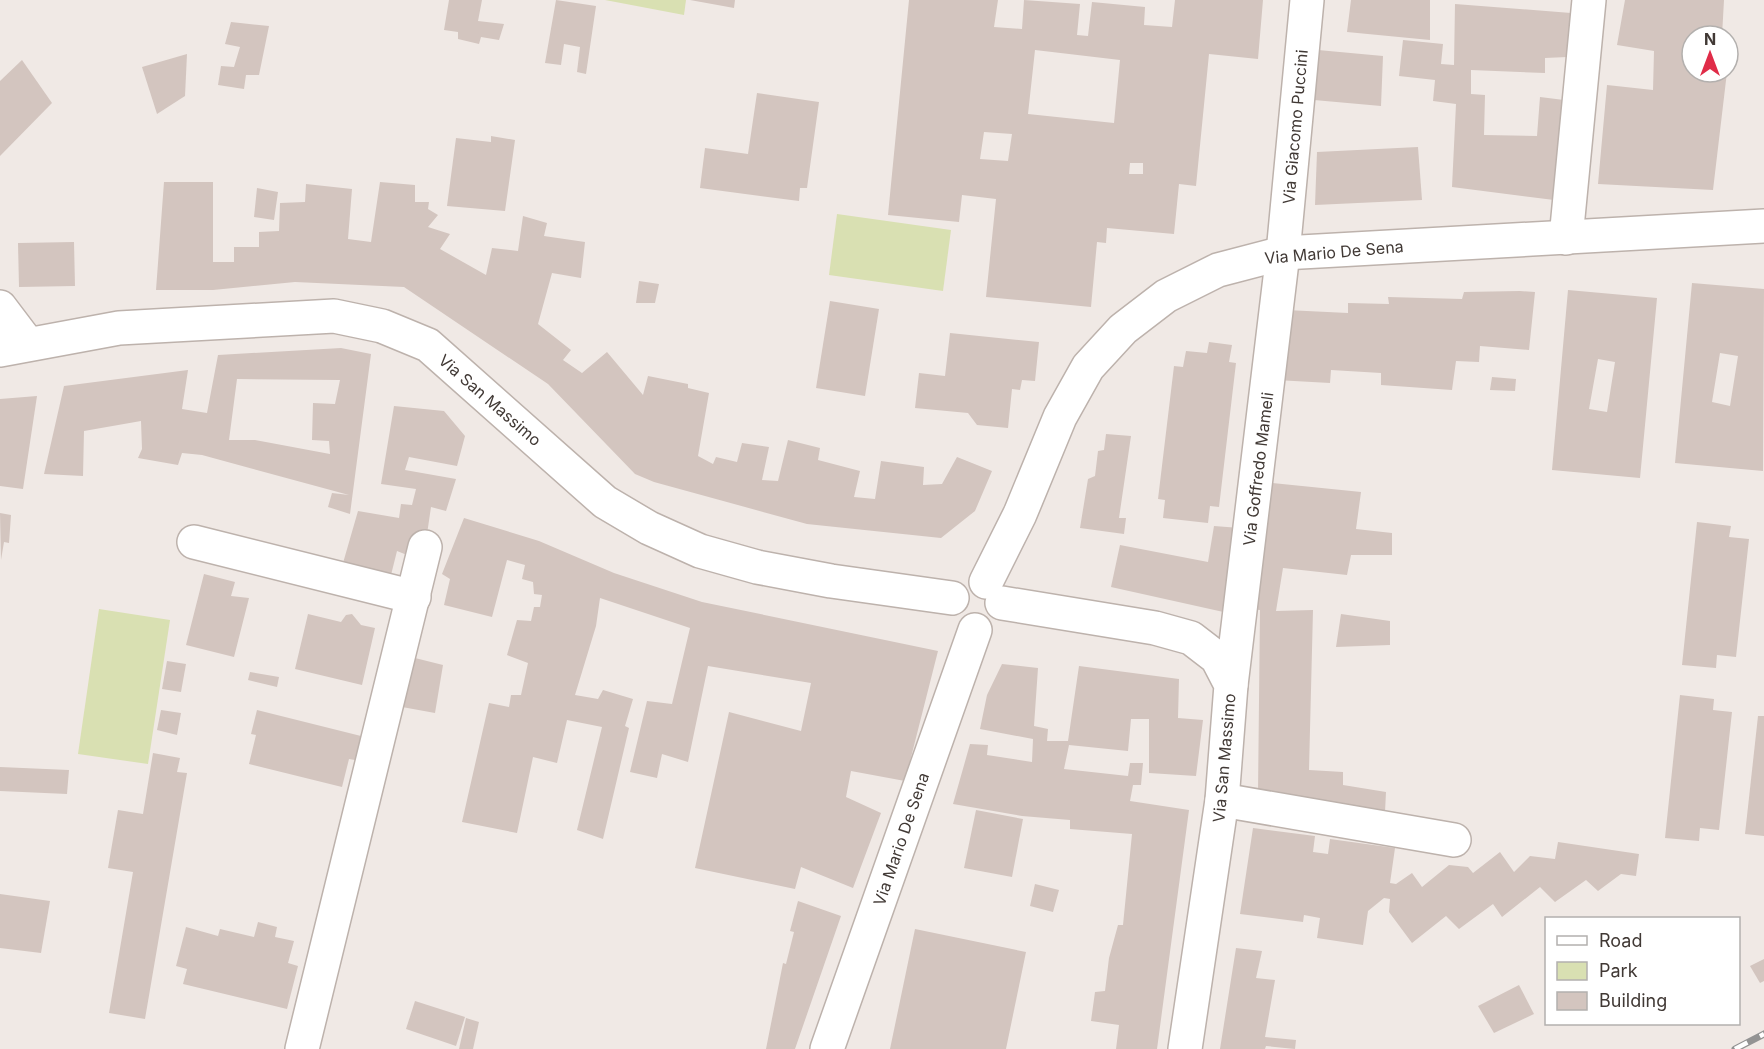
<svg xmlns="http://www.w3.org/2000/svg" width="1764" height="1049" font-family="Inter,sans-serif">
<style>
.green{fill:#d9e0b2}
.building{fill:#d3c5bf;fill-rule:evenodd}
.lines{fill:none;stroke-linecap:round;stroke-linejoin:round}
.minor-casing{stroke:#bdb2ac;stroke-width:36}
.minor{stroke:#fff;stroke-width:33}
.rail-casing{stroke:#939393;stroke-width:7}
.rail{stroke:#fff;stroke-width:4.5;stroke-dasharray:14;stroke-linecap:butt}
.labels{text-anchor:middle;stroke-width:4.5;stroke-linejoin:round;paint-order:stroke}
.street-label{font-size:16px;fill:#413935;stroke:#fff}
</style>
<rect width="100%" height="100%" fill="#f0e9e5"/>
<g class="green">
<polygon points="605,0 686,0 684,15"/>
<polygon points="837,214 951,230 943,291 829,275"/>
<polygon points="99,609 170,620 148,764 78,754"/>
</g>
<g class="building">
<polygon points="449,0 482,0 478,21 504,24 499,40 481,37 479,44 458,39 458,32 444,30"/>
<polygon points="556,0 596,6 586,74 577,72 580,47 564,44 561,65 545,63"/>
<polygon points="690,0 735,0 734,8"/>
<path d="M909,0H998L994,27L1022,29L1024,0L1080,4L1077,35L1088,36L1092,2L1145,7L1144,25L1172,27L1175,0H1263L1258,59L1209,54L1196,186L1179,184L1174,234L1107,228L1106,243L1097,242L1091,307L986,297L996,199L962,195L959,222L888,215ZM1035,50L1120,60L1114,123L1028,114ZM984,132L1012,134L1008,161L980,159ZM1130,163H1143V174H1129Z"/>
<polygon points="1351,0 1430,0 1430,40 1347,32"/>
<polygon points="1625,0 1724,0 1722,36 1692,36 1692,72 1727,72 1713,190 1598,184 1607,85 1653,90 1654,51 1617,45"/>
<polygon points="1455,4 1571,13 1567,57 1545,58 1545,73 1471,70 1471,94 1485,95 1484,135 1537,136 1540,97 1564,100 1554,200 1452,187 1456,104 1433,101 1435,80 1399,76 1403,40 1443,44 1441,64 1454,65"/>
<polygon points="231,22 269,26 259,75 246,75 244,89 218,85 221,66 234,67 240,47 225,44"/>
<polygon points="1318,50 1383,56 1381,106 1314,100"/>
<polygon points="187,54 185,96 157,114 142,67"/>
<polygon points="22,60 52,103 0,156 0,81"/>
<polygon points="757,93 819,102 807,188 800,188 799,201 700,188 705,148 748,154"/>
<polygon points="491,136 515,140 505,211 447,206 456,138 491,142"/>
<polygon points="1418,147 1422,200 1315,205 1317,152"/>
<polygon points="164,182 213,182 213,262 234,262 234,247 259,247 259,232 279,231 280,203 305,202 306,184 352,189 348,239 371,242 380,182 415,185 415,202 429,202 428,209 438,215 428,227 450,234 440,249 486,275 492,248 518,251 523,216 547,223 544,236 585,242 581,278 552,273 538,324 571,350 563,360 582,373 607,352 643,395 648,376 688,384 688,388 709,393 698,456 713,464 716,457 737,462 742,443 769,447 762,480 778,481 788,440 820,448 818,460 860,471 854,497 875,499 881,461 924,467 923,485 942,484 957,457 992,471 975,511 941,538 807,524 654,482 635,474 548,384 404,287 295,282 213,290 156,290"/>
<polygon points="257,188 278,192 274,220 254,217"/>
<polygon points="74,242 75,286 19,287 18,243"/>
<polygon points="639,281 659,284 655,303 636,303"/>
<path d="M1692,283L1764,289L1763,471L1675,463ZM1720,353L1738,356L1730,406L1712,402Z"/>
<path d="M1568,290L1657,298L1640,478L1552,470ZM1598,359L1615,362L1607,412L1589,409Z"/>
<polygon points="1520,291 1535,292 1529,350 1480,346 1479,362 1456,361 1452,390 1381,385 1381,373 1331,370 1330,383 1276,380 1278,365 1287,364 1286,310 1348,313 1348,303 1389,304 1388,297 1462,299 1464,292"/>
<polygon points="830,301 879,309 865,396 816,388"/>
<polygon points="950,333 1039,342 1035,381 1022,380 1020,390 1012,389 1008,428 977,425 968,413 915,408 919,373 945,376"/>
<polygon points="1209,342 1232,345 1229,362 1236,363 1219,507 1210,506 1208,523 1163,518 1165,500 1158,499 1174,366 1183,367 1186,351 1207,353"/>
<path d="M341,348L371,354L350,514L328,507L332,493L349,495L202,455L182,453L178,465L138,458L142,449L141,421L84,431L83,476L44,474L64,386L188,370L182,409L207,413L218,355ZM237,379L340,380L335,404L313,403L312,440L329,441L330,454L255,440H229Z"/>
<polygon points="1492,377 1516,379 1515,391 1490,390"/>
<polygon points="37,396 23,489 0,486 0,399"/>
<polygon points="394,406 444,411 465,436 457,466 409,457 405,470 456,479 446,511 431,507 426,541 411,539 407,555 397,551 391,575 343,563 358,511 399,518 401,504 412,505 416,489 381,484"/>
<polygon points="1106,434 1131,436 1119,518 1126,518 1124,534 1080,528 1088,479 1095,476 1098,451 1104,450"/>
<polygon points="1263,482 1361,492 1356,529 1392,533 1392,555 1351,555 1347,575 1283,568 1276,611 1313,610 1309,770 1343,772 1343,785 1386,792 1385,812 1258,793 1260,610 1248,609"/>
<polygon points="0,513 11,515 9,543 4,542 1,560"/>
<polygon points="464,518 539,541 614,573 702,602 938,651 905,781 851,771 846,797 881,813 853,888 801,867 795,889 695,868 729,712 801,731 811,683 708,666 688,762 662,754 657,778 630,772 647,701 672,704 690,628 600,598 596,626 575,695 598,699 603,690 633,699 625,726 629,728 603,839 577,830 602,727 567,720 557,763 533,757 517,833 462,822 489,703 509,707 511,695 521,695 528,663 507,655 517,620 531,621 534,607 540,607 542,595 534,594 533,582 522,579 525,565 507,560 492,617 444,605 450,579 442,574"/>
<polygon points="1697,522 1731,526 1729,537 1749,539 1736,657 1717,655 1716,668 1682,665"/>
<polygon points="1214,526 1240,528 1228,613 1111,587 1120,545 1208,562"/>
<polygon points="204,574 235,582 231,596 249,598 234,657 186,645"/>
<polygon points="308,614 341,622 346,615 352,614 361,625 375,628 362,685 295,669"/>
<polygon points="1341,614 1390,621 1390,645 1336,647"/>
<polygon points="411,657 443,665 435,713 402,707"/>
<polygon points="167,661 186,664 181,692 162,689"/>
<polygon points="1002,664 1038,668 1034,726 1048,729 1047,741 1068,741 1079,666 1179,679 1178,718 1203,720 1196,776 1149,773 1149,719 1131,719 1128,751 1069,745 1064,769 1128,776 1130,763 1143,763 1141,785 1133,785 1130,801 1189,810 1157,1049 1116,1049 1119,1025 1091,1021 1095,992 1105,991 1109,958 1118,925 1123,925 1132,834 1070,829 1070,820 1022,816 953,804 970,744 988,745 987,755 1032,762 1033,739 980,729 987,695"/>
<polygon points="250,672 279,677 277,687 248,680"/>
<polygon points="1680,695 1714,699 1713,710 1732,712 1719,830 1700,828 1699,841 1665,838"/>
<polygon points="161,710 181,713 177,735 157,730"/>
<polygon points="257,710 361,736 355,760 349,759 342,787 249,764 256,735 251,734"/>
<polygon points="1758,716 1764,716 1764,836 1745,834"/>
<polygon points="153,753 180,758 177,772 187,773 145,1019 109,1013 133,872 108,868 118,810 143,814"/>
<polygon points="0,767 69,770 67,794 0,791"/>
<polygon points="976,810 1023,819 1012,877 964,868"/>
<polygon points="1253,828 1315,836 1313,852 1328,854 1330,839 1395,848 1390,883 1396,884 1412,873 1422,887 1449,865 1468,867 1473,873 1500,852 1514,872 1530,856 1555,859 1558,842 1639,854 1636,876 1621,874 1598,891 1586,880 1555,902 1540,887 1502,917 1493,904 1459,929 1446,916 1412,943 1389,912 1390,899 1384,898 1368,911 1363,945 1317,938 1320,918 1304,915 1303,922 1240,914"/>
<polygon points="1035,884 1059,890 1053,912 1030,906"/>
<polygon points="0,894 50,901 41,953 0,948"/>
<polygon points="798,901 841,916 795,1049 766,1049 783,963 786,964 794,932 790,931"/>
<polygon points="258,922 277,927 275,937 294,941 288,963 298,966 287,1009 183,984 187,969 176,966 186,927 218,936 220,929 254,937"/>
<polygon points="915,929 1026,952 1006,1049 890,1049"/>
<polygon points="1236,948 1262,951 1256,978 1275,980 1265,1037 1296,1040 1295,1049 1266,1046 1265,1049 1220,1049"/>
<polygon points="1764,959 1764,981 1760,983 1750,966"/>
<polygon points="1519,985 1534,1014 1494,1033 1478,1006"/>
<polygon points="415,1001 465,1017 456,1046 406,1029"/>
<polygon points="466,1018 479,1022 473,1049 459,1049"/>
</g>
<g class="lines">
<g class="minor-casing">
<g id="minor">
<polyline points="1566,238 1589,0"/>
<polyline points="0,307 28,344"/>
<polyline points="0,350 119,328 334,316 382,326 428,345 605,502 649,528 700,551 757,567 831,581 952,598"/>
<polyline points="194,542 414,597"/>
<polyline points="986,582 1020,514 1060,417 1088,367 1123,329 1166,296 1218,270 1283,253 1764,226"/>
<polyline points="1002,603 1155,628 1191,638 1217,658 1231,685 1222,800 1185,1049"/>
<polyline points="1231,685 1283,253 1307,0"/>
<polyline points="1222,800 1454,840"/>
<polyline points="302,1049 425,547"/>
<polyline points="827,1049 975,630"/>
</g>
</g>
<use href="#minor" class="minor"/>
<g class="rail-casing">
<polyline id="rail" points="1735,1049 1764,1034"/>
</g>
<use href="#rail" class="rail"/>
</g>
<g class="labels">
<g class="street-label">
<text transform="translate(1295 127) rotate(-85)" y="6">Via Giacomo Puccini</text>
<text transform="translate(1334 252) rotate(-5)" y="6">Via Mario De Sena</text>
<text transform="translate(490 400) rotate(41)" y="6">Via San Massimo</text>
<text transform="translate(1258 469) rotate(-83)" y="6">Via Goffredo Mameli</text>
<text transform="translate(1224 758) rotate(-85)" y="6">Via San Massimo</text>
<text transform="translate(901 839) rotate(-71)" y="6">Via Mario De Sena</text>
</g>
</g>
<rect x="1545" y="917" width="195" height="108" fill="#ffffff" stroke="#b3b0ae" stroke-width="1.5"/>
<rect x="1557" y="936" width="30" height="9" fill="#ffffff" stroke="#b3b0ae" stroke-width="1.5"/>
<text x="1599" y="947" font-size="18" fill="#413935">Road</text>
<rect x="1557" y="962" width="30" height="18" fill="#d9e0b2" stroke="#b3b0ae" stroke-width="1.5"/>
<text x="1599" y="977" font-size="18" fill="#413935">Park</text>
<rect x="1557" y="992" width="30" height="18" fill="#d3c5bf" stroke="#b3b0ae" stroke-width="1.5"/>
<text x="1599" y="1007" font-size="18" fill="#413935">Building</text>
<g transform="translate(1710 54)"><circle r="28" fill="#ffffff" stroke="#b3b0ae" stroke-width="1.5"/>
<path d="M0-4.5L10 22L0 15L-10 22Z" fill="#e02c48"/>
<text y="-9" font-size="16" font-weight="bold" text-anchor="middle" fill="#413935">N</text>
</g>
</svg>
